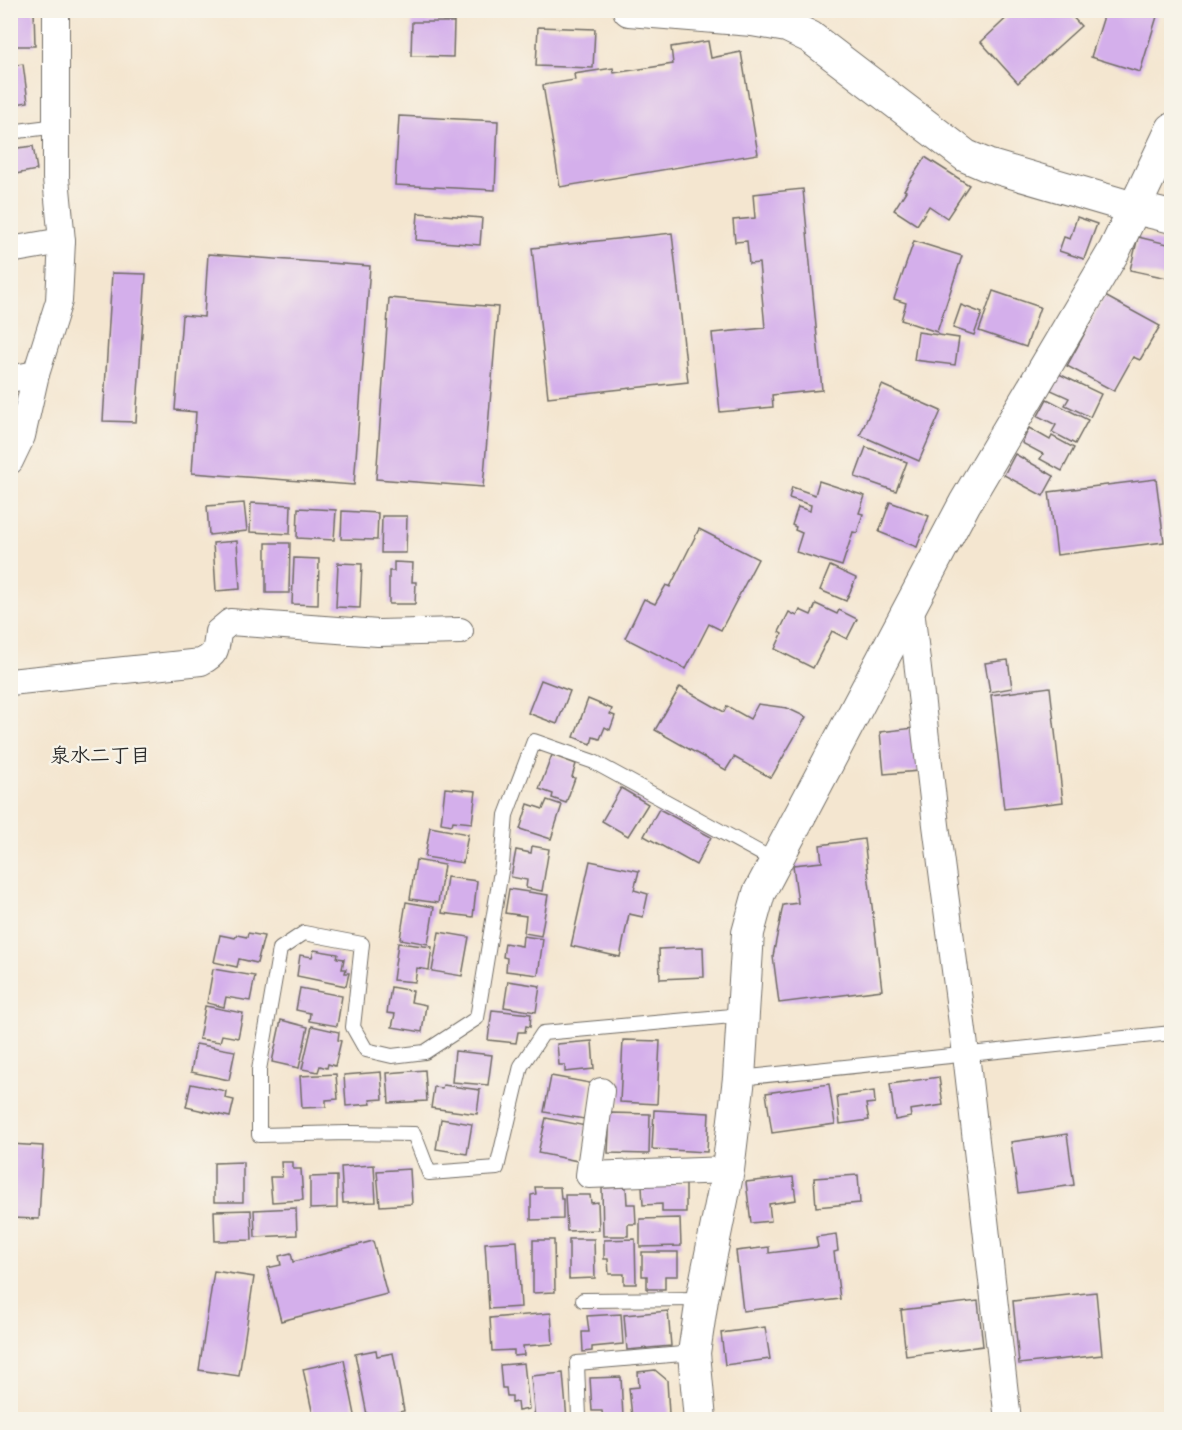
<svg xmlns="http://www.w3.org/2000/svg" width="1182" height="1430" font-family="'Gochi Hand','Klee One',sans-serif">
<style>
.building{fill:#d4afeb}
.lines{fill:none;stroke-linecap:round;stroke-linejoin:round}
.service-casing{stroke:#716c65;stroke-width:16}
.minor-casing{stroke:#716c65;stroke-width:28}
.tertiary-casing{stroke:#716c65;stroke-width:34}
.service{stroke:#fff;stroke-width:14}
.minor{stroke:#fff;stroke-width:26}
.tertiary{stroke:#fff;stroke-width:32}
.labels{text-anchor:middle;stroke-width:5;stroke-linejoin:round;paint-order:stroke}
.neighbourhood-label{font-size:20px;font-weight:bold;fill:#2b2b2b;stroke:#f7f3e8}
</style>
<rect width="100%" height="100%" fill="#f7f3e8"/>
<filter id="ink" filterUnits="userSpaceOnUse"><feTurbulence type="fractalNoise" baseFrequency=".0167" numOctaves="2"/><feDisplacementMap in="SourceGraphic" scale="12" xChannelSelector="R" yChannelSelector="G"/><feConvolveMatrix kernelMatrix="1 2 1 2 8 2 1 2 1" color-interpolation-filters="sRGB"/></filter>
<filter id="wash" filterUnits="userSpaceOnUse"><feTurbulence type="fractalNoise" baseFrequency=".008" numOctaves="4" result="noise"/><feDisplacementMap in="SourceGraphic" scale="24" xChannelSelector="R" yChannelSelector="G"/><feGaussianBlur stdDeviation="1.35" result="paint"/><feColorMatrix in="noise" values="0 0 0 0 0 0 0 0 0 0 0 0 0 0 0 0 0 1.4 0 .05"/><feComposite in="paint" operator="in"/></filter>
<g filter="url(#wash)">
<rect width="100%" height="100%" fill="#f4e6d0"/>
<g id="blocks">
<g class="building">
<polygon points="10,10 34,10 35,46 10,46"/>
<polygon points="1015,10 1066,10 1081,26 1018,83 981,42"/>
<polygon points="1106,10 1159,10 1140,72 1091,57"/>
<polygon points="412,22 454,22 453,57 411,56"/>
<polygon points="538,27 595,29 593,68 536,66"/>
<polygon points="708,41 711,58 741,52 758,154 560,187 543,85 575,80 574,74 613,68 614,73 673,64 671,47"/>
<polygon points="23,64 28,102 10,105 10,66"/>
<polygon points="399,116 498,121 495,190 395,185"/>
<polygon points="33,146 37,170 10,175 10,149"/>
<polygon points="925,157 969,185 947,218 929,206 917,225 894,210 906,191 904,190"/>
<polygon points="803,189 822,390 772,395 773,407 720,412 712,333 765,328 759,263 749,264 747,241 735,242 733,220 755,218 753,194"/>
<polygon points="418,213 482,218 480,245 416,240"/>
<polygon points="1077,217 1097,224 1084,259 1059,251 1064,237 1070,239"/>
<polygon points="672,233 688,382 548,397 532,248"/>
<polygon points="1138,237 1172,245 1172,279 1130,270"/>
<polygon points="914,241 962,256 937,332 901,320 906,303 894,299"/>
<polygon points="208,254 370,266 354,485 192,473 196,412 175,410 182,315 204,317"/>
<polygon points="112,273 146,274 136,422 103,421"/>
<polygon points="993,291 1040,307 1026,347 979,331"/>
<polygon points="1105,296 1160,326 1140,360 1133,357 1114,391 1067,366"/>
<polygon points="389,298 498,307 483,487 376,479"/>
<polygon points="961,305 982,313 974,335 953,328"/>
<polygon points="918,332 959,338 955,365 914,360"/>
<polygon points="1059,374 1101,394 1090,417 1065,405 1069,398 1051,390"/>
<polygon points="882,385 941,411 919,461 860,435"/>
<polygon points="1047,399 1088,420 1075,444 1052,432 1056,425 1038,416"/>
<polygon points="1029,428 1050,440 1052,436 1074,448 1062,471 1040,459 1043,454 1022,443"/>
<polygon points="866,447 907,462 896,491 855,477"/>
<polygon points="1015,454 1054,476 1043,496 1004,475"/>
<polygon points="1156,479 1164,542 1057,555 1049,492"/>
<polygon points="819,481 865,496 859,513 863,514 857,533 853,532 842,566 796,552 802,533 795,530 796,527 792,525 798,507 810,511 811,505 789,498 792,487 815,495"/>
<polygon points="890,502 929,516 917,547 879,532"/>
<polygon points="244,503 247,531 209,535 207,506"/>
<polygon points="251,503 291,505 290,534 250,532"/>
<polygon points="298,508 336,510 334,540 297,538"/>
<polygon points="342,511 378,513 377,540 341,539"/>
<polygon points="382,516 407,516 406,553 381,553"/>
<polygon points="699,529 758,559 721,630 709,624 686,669 625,638 644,599 655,604 666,585 670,587"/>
<polygon points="237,541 240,589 216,591 213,543"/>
<polygon points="266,543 290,543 289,593 266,593"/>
<polygon points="294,558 319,559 318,605 292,604"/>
<polygon points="394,562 413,563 412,582 416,582 415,604 389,604 389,571 394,571"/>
<polygon points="338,563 362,564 360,608 336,607"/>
<polygon points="830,566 856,578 846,601 820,590"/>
<polygon points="816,604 837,614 839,610 857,619 847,639 832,631 813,668 775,649 782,634 779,632 789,612 797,616 800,610 811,615"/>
<polygon points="1008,660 1012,688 990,692 985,663"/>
<polygon points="541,680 570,691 557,724 528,713"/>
<polygon points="680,687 724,712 727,706 750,719 758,704 787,708 806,717 771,778 734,757 726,770 655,730"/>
<polygon points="1050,687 1063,802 1004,809 991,695"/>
<polygon points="588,699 612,709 610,714 615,716 610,730 605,727 600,739 593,737 591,744 574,737"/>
<polygon points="914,728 919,771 884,774 880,732"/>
<polygon points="552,755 576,764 572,777 575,778 566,803 552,798 553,794 539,789"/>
<polygon points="445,788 476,791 472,823 453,821 452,825 441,823"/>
<polygon points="621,788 648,804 628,836 602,821"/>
<polygon points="547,800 562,805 551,839 520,829 528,804 543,809"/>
<polygon points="659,809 711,837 696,865 644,836"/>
<polygon points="430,827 468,834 463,863 425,857"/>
<polygon points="864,839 882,990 779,1003 773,956 783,905 798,903 793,865 822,862 820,845"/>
<polygon points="532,846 549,849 542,891 526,888 527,880 511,877 516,850 531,853"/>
<polygon points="416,860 444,865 438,903 410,899"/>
<polygon points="590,861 639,871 634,890 648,894 643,917 629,914 620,957 571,946"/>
<polygon points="447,877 477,881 473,917 442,913"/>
<polygon points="509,889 548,895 541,936 524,933 526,916 505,913"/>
<polygon points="406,902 434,907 428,944 400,939"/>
<polygon points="439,932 469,937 462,976 432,971"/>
<polygon points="248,933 264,936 257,963 239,959 237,967 214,962 220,935 235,938 237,935 247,937"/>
<polygon points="523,936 543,939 538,975 506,971 507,958 503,957 505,943 522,946"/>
<polygon points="398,943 432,947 429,970 417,968 415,982 393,980"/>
<polygon points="703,947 704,977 660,979 659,949"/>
<polygon points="314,950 338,954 337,958 344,959 342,969 346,969 345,973 349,973 346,986 297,976 300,955 312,957"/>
<polygon points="213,969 255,976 250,1001 226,997 224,1007 207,1003"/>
<polygon points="508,981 540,986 536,1012 504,1007"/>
<polygon points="391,987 413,991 411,1002 426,1005 422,1032 392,1027 395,1014 387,1013"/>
<polygon points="300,988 342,996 337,1026 309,1021 310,1013 296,1010"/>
<polygon points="205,1006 243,1013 238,1038 222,1035 220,1042 199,1039"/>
<polygon points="492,1010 531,1014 530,1027 526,1026 525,1032 518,1032 516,1043 488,1040"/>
<polygon points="281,1020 308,1027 299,1068 272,1062"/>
<polygon points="312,1026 339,1032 338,1040 341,1041 335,1066 328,1064 327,1068 320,1066 318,1072 302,1069"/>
<polygon points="623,1040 660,1041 657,1104 620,1102"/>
<polygon points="592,1041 594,1069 565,1072 565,1065 559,1065 557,1044"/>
<polygon points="196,1044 235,1051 229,1080 191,1072"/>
<polygon points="455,1051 492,1055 488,1085 452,1082"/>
<polygon points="425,1070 427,1101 389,1103 387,1073"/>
<polygon points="381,1072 383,1099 370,1100 371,1104 346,1106 344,1075"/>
<polygon points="336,1074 338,1099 326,1100 326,1107 302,1108 300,1076"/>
<polygon points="551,1076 590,1083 584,1119 544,1112"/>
<polygon points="939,1077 943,1105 910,1110 911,1117 895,1120 890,1084"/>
<polygon points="191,1084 226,1091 225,1098 234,1100 230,1117 186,1107"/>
<polygon points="829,1084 835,1124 772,1133 766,1093"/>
<polygon points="443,1085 480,1090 477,1114 431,1108 434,1087 442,1088"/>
<polygon points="874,1091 875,1103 866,1104 869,1120 840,1124 837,1096"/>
<polygon points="654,1110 709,1113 707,1152 652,1149"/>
<polygon points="610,1113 650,1114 649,1154 608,1153"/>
<polygon points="546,1118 586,1126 578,1161 538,1153"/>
<polygon points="441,1119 472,1124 467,1154 436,1149"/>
<polygon points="1067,1134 1074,1185 1018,1193 1011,1142"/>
<polygon points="10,1144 43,1146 39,1219 10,1218"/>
<polygon points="243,1162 243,1202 214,1202 214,1163"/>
<polygon points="281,1162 293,1162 293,1169 301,1169 303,1200 272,1202 270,1177 282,1177"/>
<polygon points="374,1165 376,1202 343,1203 341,1167"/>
<polygon points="410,1169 412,1204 380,1206 377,1171"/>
<polygon points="858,1175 860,1203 816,1207 814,1178"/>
<polygon points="337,1176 337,1208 310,1209 310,1177"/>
<polygon points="793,1177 796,1200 769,1204 771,1221 751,1223 746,1182"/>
<polygon points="686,1184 686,1212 662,1212 662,1204 643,1205 642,1185"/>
<polygon points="535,1187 560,1187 561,1199 563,1199 563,1219 531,1220 531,1195 536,1194"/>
<polygon points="626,1187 627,1204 635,1204 636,1224 628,1224 628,1236 603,1236 602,1188"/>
<polygon points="565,1195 590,1195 591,1203 598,1202 599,1230 567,1231"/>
<polygon points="296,1208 297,1235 255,1237 254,1210"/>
<polygon points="251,1210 252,1240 215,1241 214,1211"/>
<polygon points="680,1218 681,1246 640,1247 640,1219"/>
<polygon points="836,1234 838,1251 834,1252 840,1299 743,1311 736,1251 769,1247 769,1253 818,1247 816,1237"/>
<polygon points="569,1239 594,1239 595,1278 569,1279"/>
<polygon points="635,1239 636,1284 624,1284 624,1274 609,1274 608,1259 604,1259 604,1240"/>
<polygon points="533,1240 554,1240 555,1292 533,1293"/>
<polygon points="373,1241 387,1294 281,1321 267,1268 281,1265 279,1256 291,1253 293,1262"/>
<polygon points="517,1241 521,1307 489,1309 485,1243"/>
<polygon points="642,1252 678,1252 678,1276 665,1276 665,1289 647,1289 647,1276 642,1276"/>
<polygon points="214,1271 254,1277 239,1376 199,1370"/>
<polygon points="1096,1292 1102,1355 1019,1364 1013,1301"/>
<polygon points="978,1301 983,1346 906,1356 901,1310"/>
<polygon points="668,1311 671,1346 627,1350 624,1315"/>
<polygon points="551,1313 553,1344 523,1346 524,1355 514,1356 514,1350 492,1351 490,1318"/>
<polygon points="621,1314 623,1344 592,1347 592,1351 583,1352 582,1332 589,1332 587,1316"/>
<polygon points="765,1327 770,1359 725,1365 721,1333"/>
<polygon points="376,1350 377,1356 393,1353 404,1411 389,1414 390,1420 368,1420 355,1354"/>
<polygon points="344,1360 356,1420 314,1420 303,1369"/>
<polygon points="524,1363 529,1409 518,1411 517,1402 512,1403 512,1396 507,1396 506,1388 502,1388 500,1365"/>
<polygon points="655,1370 667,1380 669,1414 632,1417 629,1388 639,1387 638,1372"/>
<polygon points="563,1373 567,1420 535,1420 531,1376"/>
<polygon points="621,1377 623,1417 603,1418 602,1411 592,1411 590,1378"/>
</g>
</g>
</g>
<g filter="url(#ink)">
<use href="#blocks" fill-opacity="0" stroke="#716c65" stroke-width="1.5"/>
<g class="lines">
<g class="service-casing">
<g id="service">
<polyline points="10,132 57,126"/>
<polyline points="743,1015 543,1033 521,1066 497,1168 429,1173 414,1134 348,1133 259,1135 259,1070 280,949 304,933 362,944 353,1027 366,1050 392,1056 425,1052 477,1018 502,865 506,815 534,741 594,762 775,861"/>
<polyline points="739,1078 1172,1033"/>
<polyline points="583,1300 702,1299"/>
<polyline points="579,1418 577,1363 694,1353"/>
</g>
</g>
<g class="minor-casing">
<g id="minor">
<polyline points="10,250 62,241"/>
<polyline points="10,379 36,374"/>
<polyline points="10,461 22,436 36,374 59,301 62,241 56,178 56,10"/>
<polyline points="911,609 936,825 966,1054 1008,1420"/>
<path d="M10,682L201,662C217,654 216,649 218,632L230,622L378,633L460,631"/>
<polyline points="601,1091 589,1175 728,1170"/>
</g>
</g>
<g class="tertiary-casing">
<g id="tertiary">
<polyline points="629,10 752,20 787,26 810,37 966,156 987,165 1134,208 1172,217"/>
<polyline points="700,1420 694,1353 702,1299 728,1170 739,1078 748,933 759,893 965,503 1114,251 1172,129"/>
</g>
</g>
<use href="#service" class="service"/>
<use href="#minor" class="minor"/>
<use href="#tertiary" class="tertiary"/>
</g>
</g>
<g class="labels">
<g class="neighbourhood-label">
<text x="100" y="762">泉水二丁目</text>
</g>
</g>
<rect width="1182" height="1430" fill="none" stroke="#f7f3e8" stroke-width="36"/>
</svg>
